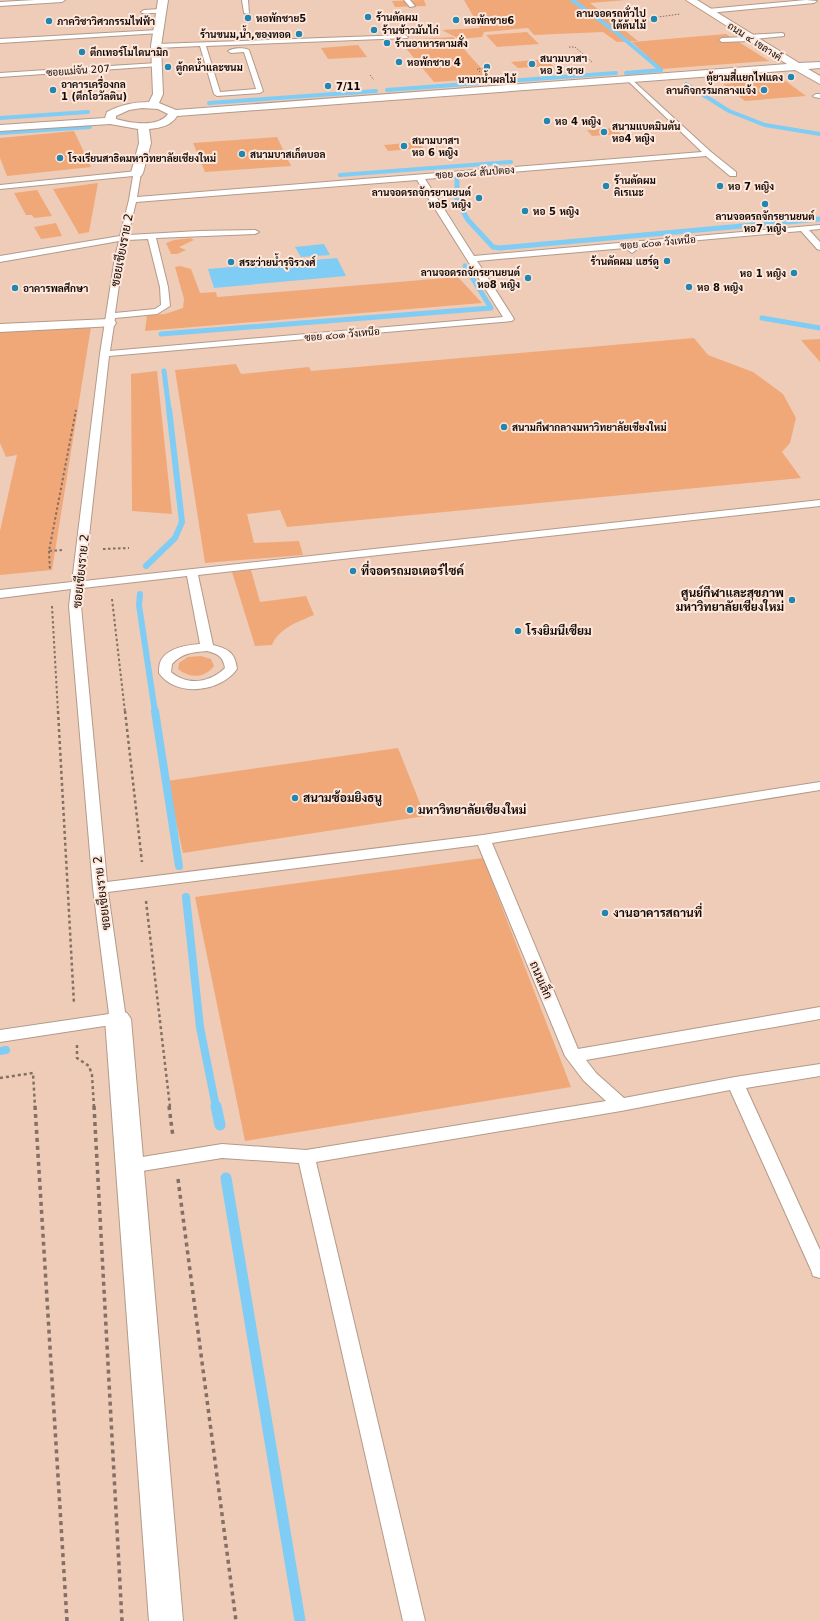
<svg xmlns="http://www.w3.org/2000/svg" width="820" height="1621" font-family="'DejaVu Sans',Sarabun,sans-serif">
<style>
.built{fill:#eeccb7}
.green{fill:#f1a879}
.water{fill:#7fccf5}
.lines{fill:none;stroke-linecap:round;stroke-linejoin:round}
.stream-far4{stroke:#7fccf5;stroke-width:4}
.stream-far3{stroke:#7fccf5;stroke-width:5}
.stream-far2{stroke:#7fccf5;stroke-width:6}
.stream-far1{stroke:#7fccf5;stroke-width:8}
.stream{stroke:#7fccf5;stroke-width:11}
.service-casing{stroke:#b39a8a;stroke-width:2}
.minor-casing{stroke:#b39a8a;stroke-width:2}
.path-far3{stroke:#827066;stroke-width:1;stroke-dasharray:1.5 1.5;stroke-linecap:butt}
.path-far2{stroke:#827066;stroke-width:2;stroke-dasharray:2.5 2.5;stroke-linecap:butt}
.path-far1{stroke:#827066;stroke-width:2.5;stroke-dasharray:3 3;stroke-linecap:butt}
.path{stroke:#827066;stroke-width:3.5;stroke-dasharray:4 4;stroke-linecap:butt}
.service{fill:#fff;fill-rule:evenodd}
.minor{fill:#fff;fill-rule:evenodd}
.poi-dot{fill:#2386b0;stroke:#ffe8db;stroke-width:1.5}
.labels{text-anchor:middle;stroke-width:4;stroke-linejoin:round;paint-order:stroke}
.far-poi-label{font-size:10px;font-weight:bold;fill:#120905;stroke:#ffe8db;text-anchor:start}
.far-street-label{font-size:10px;fill:#120905;stroke:#ffe8db}
.street-label{font-size:12px;fill:#120905;stroke:#ffe8db}
.poi-label{font-size:12px;font-weight:bold;fill:#120905;stroke:#ffe8db;text-anchor:start}
</style>
<rect width="100%" height="100%" fill="#f5dac9"/>
<rect class="built" x="0" y="0" width="820" height="1621"/>
<g class="green">
<polygon points="424,0 426,6 395,7 392,1"/>
<polygon points="464,0 627,0 590,3 638,41 617,42 603,32 534,35 528,28 484,32 482,37 459,39 442,30 480,28"/>
<polygon points="527,32 539,44 497,47 486,35"/>
<polygon points="726,34 769,61 661,69 632,42"/>
<polygon points="453,37 490,78 434,82 399,40"/>
<polygon points="358,45 367,57 328,59 321,48"/>
<polygon points="546,59 553,66 518,68 511,62"/>
<polygon points="783,79 806,96 745,101 723,84"/>
<polygon points="615,128 621,134 592,136 587,130"/>
<polygon points="74,131 91,167 7,176 0,158 0,138"/>
<polygon points="277,137 291,166 205,172 193,143"/>
<polygon points="419,142 423,148 388,151 384,145"/>
<polygon points="98,183 89,232 79,234 53,189"/>
<polygon points="37,190 52,216 34,218 32,215 26,215 14,193"/>
<polygon points="56,223 62,236 41,239 34,227"/>
<polygon points="190,238 194,240 179,247 186,250 177,254 171,254 166,243 174,240"/>
<polygon points="180,266 191,269 200,293 216,292 217,297 458,277 482,303 145,331 147,315 165,314 183,308 184,299 175,267"/>
<polygon points="91,327 52,570 0,575 0,531 17,455 6,457 0,443 0,332"/>
<polygon points="694,338 708,355 753,372 783,394 796,418 790,443 782,452 801,478 287,527 280,510 247,514 254,543 299,541 303,555 205,563 175,370 236,364 241,374 309,367 311,371"/>
<polygon points="820,339 820,362 801,340"/>
<polygon points="157,371 172,514 132,511 131,374"/>
<path d="M251,570L260,602L306,596L314,615C298,622 279,628 272,645L255,646L232,572Z"/>
<path d="M201,656L211,659L214,666C205,678 190,679 178,669L179,663L188,657Z"/>
<polygon points="398,748 425,816 183,853 167,781"/>
<polygon points="483,858 571,1087 245,1141 195,897"/>
</g>
<g class="water">
<polygon points="324,244 330,255 301,257 295,247"/>
<polygon points="337,258 346,276 214,288 208,269"/>
</g>
<g class="lines">
<g class="stream-far4">
<polyline points="572,0 616,32 661,70"/>
<polyline points="626,73 661,70"/>
<polyline points="686,84 729,111 765,125 820,134"/>
<polyline points="387,90 616,73"/>
<polyline points="209,103 376,91"/>
<polyline points="0,118 88,112"/>
<polyline points="0,133 90,127"/>
<polyline points="340,175 511,162"/>
</g>
<g class="stream-far3">
<polyline points="457,179 457,201 468,220 493,247 500,248 820,219"/>
<polyline points="762,318 820,328"/>
<polyline points="161,334 491,308 465,266"/>
<polyline points="164,371 169,410"/>
</g>
<g class="stream-far2">
<polyline points="146,566 175,538 182,522 169,409"/>
<polyline points="140,594 139,605 155,712"/>
</g>
<g class="stream-far1">
<polyline points="155,711 179,866"/>
<polyline points="186,897 200,1027 216,1107"/>
<polyline points="0,1051 6,1050"/>
</g>
<g class="stream">
<polyline points="216,1106 220,1125"/>
<polyline points="226,1178 300,1621"/>
</g>
<g class="service-casing">
<g id="service">
<polygon points="35,0 65,0 62,2 0,6 0,2"/>
<polygon points="242,0 248,0 249,14 244,13"/>
<polygon points="404,0 410,0 415,6 410,7"/>
<polygon points="806,0 817,1 814,3 708,13 705,11 708,9"/>
<polygon points="144,10 161,9 164,11 161,13 142,13 141,12"/>
<polygon points="158,30 160,31 160,33 0,43 0,39"/>
<polygon points="782,33 784,34 784,36 754,39 765,46 765,48 763,49 749,41 722,42 719,40 722,38 745,37 748,35"/>
<path d="M405,35L408,37L407,38L206,46L220,92L256,89L244,52L231,53L228,51C232,48 244,47 249,50L263,91L260,93L217,96L214,94L200,46L156,48L153,46L156,44Z"/>
<polygon points="157,63 159,64 159,66 0,77 0,73"/>
<path d="M629,77L711,152L736,172V176H730L706,156L425,179L474,256L820,225V229L809,230L820,242V250L817,249L801,231L633,246L636,250L632,253L625,248L477,261L514,319L512,321L109,356L84,581L820,500V506L198,575L213,645C228,649 235,652 237,669C221,692 176,698 159,673C159,670 159,666 160,663C165,648 187,645 200,644L187,576L83,588L81,606L107,882L483,835L820,782V790L492,843L578,1049L820,1007V1019L586,1060L596,1073L624,1098L735,1077L820,1064V1076L746,1088L820,1250V1278L813,1276L811,1270L730,1090L621,1111L316,1162L425,1621H403L299,1163L222,1158L130,1173L124,1171L121,1166L124,1161L130,1159L222,1144L306,1150L606,1101L584,1081L565,1056L478,845L108,892L126,1019L124,1023L0,1042V1030L109,1014L93,888L69,606L71,589L0,598V590L72,582L100,354L115,257L119,241L0,262V256L120,236L129,200L133,176L0,189V185L137,171L141,173L137,197L702,152L627,80L626,79ZM417,180L503,317L110,351L115,318L157,314L170,306L168,287L156,238L255,234L259,232L255,230L199,231L128,235L136,202ZM148,239L160,287L161,305L155,309L115,313L123,257L127,240ZM207,651C218,654 223,656 225,668C210,683 187,686 171,672L172,664C182,653 193,652 207,651Z"/>
<polygon points="816,94 820,94 820,98 814,97 813,96"/>
</g>
</g>
<g class="minor-casing">
<g id="minor">
<path d="M158,0H168L161,46L163,94L159,103L176,110L787,64L686,0H697L799,63L820,62V68L808,69L820,76V84L795,70L177,116C171,126 160,128 149,129L151,143L143,173L141,176H133L131,173L139,143L138,129L110,124L0,131V125L105,118L107,112C120,105 134,102 149,102L153,94L151,46ZM142,108L158,109L168,114C158,128 130,123 116,119V116L129,110Z"/>
<polygon points="109,319 114,320 116,323 114,326 0,332 0,324"/>
<polygon points="118,1010 127,1013 131,1019 183,1621 149,1621 105,1019 109,1013"/>
</g>
</g>
<g class="path-far3">
<polyline points="651,18 680,14"/>
<polyline points="569,47 575,47 593,63"/>
<polyline points="480,72 477,69 485,68"/>
<polyline points="370,75 374,80"/>
</g>
<g class="path-far2">
<polyline points="103,549 129,548"/>
<polyline points="62,550 49,551 76,410"/>
<polyline points="49,551 50,571"/>
<polyline points="112,599 125,712"/>
<polyline points="52,606 58,712"/>
</g>
<g class="path-far1">
<polyline points="58,711 74,1004"/>
<polyline points="125,711 142,862"/>
<polyline points="146,901 170,1107"/>
<polyline points="77,1045 77,1058 89,1066 92,1075 94,1107"/>
<polyline points="0,1078 33,1073 35,1107"/>
</g>
<g class="path">
<polyline points="35,1106 67,1621"/>
<polyline points="94,1106 122,1621"/>
<polyline points="169,1106 173,1137"/>
<polyline points="178,1179 236,1621"/>
</g>
<use href="#service" class="service"/>
<use href="#minor" class="minor"/>
</g>
<g class="poi-dot">
<circle cx="368" cy="17" r="4"/>
<circle cx="248" cy="18" r="4"/>
<circle cx="654" cy="19" r="4"/>
<circle cx="456" cy="20" r="4"/>
<circle cx="49" cy="21" r="4"/>
<circle cx="374" cy="30" r="4"/>
<circle cx="299" cy="34" r="4"/>
<circle cx="387" cy="43" r="4"/>
<circle cx="82" cy="52" r="4"/>
<circle cx="399" cy="62" r="4"/>
<circle cx="532" cy="64" r="4"/>
<circle cx="168" cy="67" r="4"/>
<circle cx="487" cy="67" r="4"/>
<circle cx="791" cy="77" r="4"/>
<circle cx="328" cy="86" r="4"/>
<circle cx="53" cy="90" r="4"/>
<circle cx="764" cy="90" r="4"/>
<circle cx="547" cy="121" r="4"/>
<circle cx="604" cy="132" r="4"/>
<circle cx="404" cy="146" r="4"/>
<circle cx="242" cy="154" r="4"/>
<circle cx="60" cy="158" r="4"/>
<circle cx="606" cy="186" r="4"/>
<circle cx="720" cy="186" r="4"/>
<circle cx="479" cy="198" r="4"/>
<circle cx="765" cy="204" r="4"/>
<circle cx="525" cy="211" r="4"/>
<circle cx="667" cy="261" r="4"/>
<circle cx="231" cy="262" r="4"/>
<circle cx="794" cy="273" r="4"/>
<circle cx="528" cy="278" r="4"/>
<circle cx="689" cy="287" r="4"/>
<circle cx="15" cy="288" r="4"/>
<circle cx="504" cy="427" r="4"/>
<circle cx="353" cy="571" r="4"/>
<circle cx="792" cy="600" r="4"/>
<circle cx="518" cy="631" r="4"/>
<circle cx="295" cy="798" r="4"/>
<circle cx="410" cy="810" r="4"/>
<circle cx="605" cy="913" r="4"/>
</g>
<g class="labels">
<g class="far-poi-label">
<text x="646" y="17" text-anchor="end">ลานจอดรถทั่วไป<tspan x="646" dy="12">ใต้ต้นไม้</tspan></text>
<text x="376" y="21">ร้านตัดผม</text>
<text x="256" y="22">หอพักชาย5</text>
<text x="464" y="24">หอพักชาย6</text>
<text x="57" y="25">ภาควิชาวิศวกรรมไฟฟ้า</text>
<text x="382" y="34">ร้านข้าวมันไก่</text>
<text x="291" y="38" text-anchor="end">ร้านขนม,น้ำ,ของทอด</text>
<text x="395" y="47">ร้านอาหารตามสั่ง</text>
<text x="90" y="56">ตึกเทอร์โมไดนามิก</text>
<text x="540" y="62">สนามบาสฯ<tspan x="540" dy="12">หอ 3 ชาย</tspan></text>
<text x="407" y="66">หอพักชาย 4</text>
<text x="176" y="71">ตู้กดน้ำและขนม</text>
<text x="783" y="81" text-anchor="end">ตู้ยามสี่แยกไฟแดง</text>
<text x="487" y="83" text-anchor="middle">นานาน้ำผลไม้</text>
<text x="61" y="88">อาคารเครื่องกล<tspan x="61" dy="12">1 (ตึกโอวัลติน)</tspan></text>
<text x="336" y="90">7/11</text>
<text x="756" y="94" text-anchor="end">ลานกิจกรรมกลางแจ้ง</text>
<text x="555" y="125">หอ 4 หญิง</text>
<text x="612" y="130">สนามแบตมินตัน<tspan x="612" dy="12">หอ4 หญิง</tspan></text>
<text x="412" y="144">สนามบาสฯ<tspan x="412" dy="12">หอ 6 หญิง</tspan></text>
<text x="250" y="158">สนามบาสเก็ตบอล</text>
<text x="68" y="162">โรงเรียนสาธิตมหาวิทยาลัยเชียงใหม่</text>
<text x="614" y="184">ร้านตัดผม<tspan x="614" dy="12">คิเรเนะ</tspan></text>
<text x="728" y="190">หอ 7 หญิง</text>
<text x="471" y="196" text-anchor="end">ลานจอดรถจักรยานยนต์<tspan x="471" dy="12">หอ5 หญิง</tspan></text>
<text x="533" y="215">หอ 5 หญิง</text>
<text x="765" y="220" text-anchor="middle">ลานจอดรถจักรยานยนต์<tspan x="765" dy="12">หอ7 หญิง</tspan></text>
<text x="659" y="265" text-anchor="end">ร้านตัดผม แฮร์ดู</text>
<text x="239" y="266">สระว่ายน้ำรุจิรวงศ์</text>
<text x="520" y="276" text-anchor="end">ลานจอดรถจักรยานยนต์<tspan x="520" dy="12">หอ8 หญิง</tspan></text>
<text x="786" y="277" text-anchor="end">หอ 1 หญิง</text>
<text x="697" y="291">หอ 8 หญิง</text>
<text x="23" y="292">อาคารพลศึกษา</text>
<text x="512" y="431">สนามกีฬากลางมหาวิทยาลัยเชียงใหม่</text>
</g>
<g class="far-street-label">
<text transform="translate(755 41) rotate(33)" y="4">ถนน ๔ เขลางค์</text>
<text transform="translate(78 70) rotate(-4)" y="4">ซอยแม่จัน 207</text>
<text transform="translate(475 172) rotate(-4)" y="4">ซอย ๑๐๘ สันป่ตอง</text>
<text transform="translate(658 242) rotate(-5)" y="4">ซอย ๔๐๑ วังเหนึอ</text>
<text transform="translate(342 334) rotate(-5)" y="4">ซอย ๔๐๑ วังเหนึอ</text>
</g>
<g class="street-label">
<text transform="translate(122 250) rotate(-79)" y="4">ซอยเชียงราย 2</text>
<text transform="translate(81 571) rotate(-84)" y="4">ซอยเชียงราย 2</text>
<text transform="translate(102 893) rotate(-97)" y="4">ซอยเชียงราย 2</text>
<text transform="translate(541 980) rotate(67)" y="4">ถนนเล็ก</text>
</g>
<g class="poi-label">
<text x="361" y="575">ที่จอดรถมอเตอร์ไซค์</text>
<text x="784" y="597" text-anchor="end">ศูนย์กีฬาและสุขภาพ<tspan x="784" dy="14">มหาวิทยาลัยเชียงใหม่</tspan></text>
<text x="526" y="635">โรงยิมนีเซียม</text>
<text x="303" y="802">สนามซ้อมยิงธนู</text>
<text x="418" y="814">มหาวิทยาลัยเชียงใหม่</text>
<text x="613" y="917">งานอาคารสถานที่</text>
</g>
</g>
</svg>
